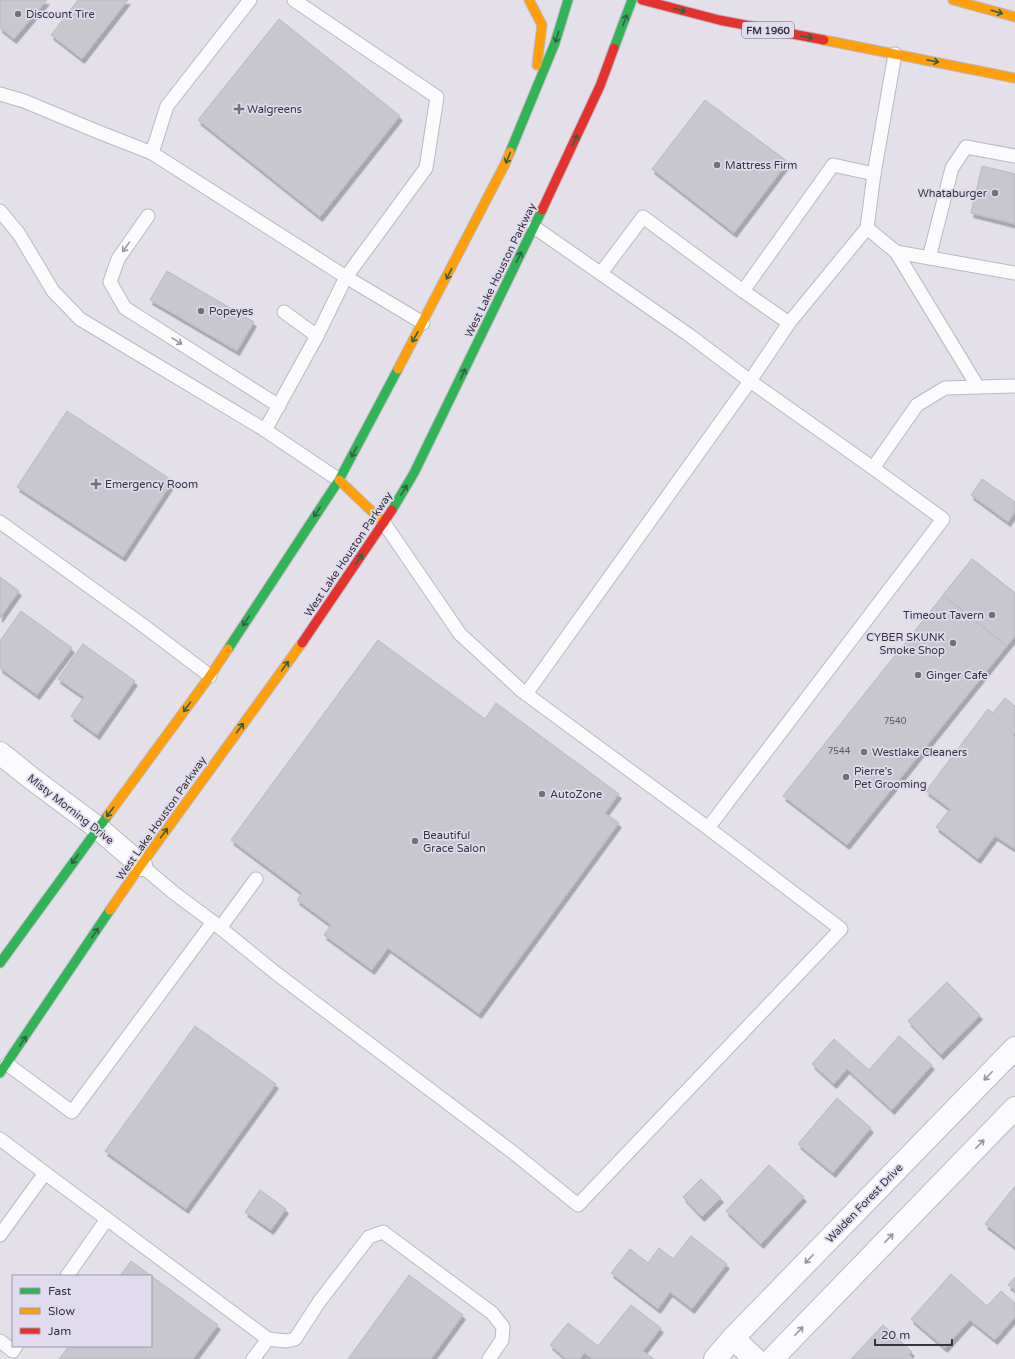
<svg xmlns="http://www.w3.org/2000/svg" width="1015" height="1359" font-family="'Varela Round',sans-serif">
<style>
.building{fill:#c8c6ce;stroke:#bab8c0;filter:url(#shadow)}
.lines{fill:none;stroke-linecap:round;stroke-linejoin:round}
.lane-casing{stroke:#bbb8c1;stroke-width:15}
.street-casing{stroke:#bbb8c1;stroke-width:24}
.fast-casing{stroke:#bbb8c1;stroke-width:11}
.slow-casing{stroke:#bbb8c1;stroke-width:11}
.jam-casing{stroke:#bbb8c1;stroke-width:11}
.lane{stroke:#fbfafc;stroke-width:13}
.street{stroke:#fbfafc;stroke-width:22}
.fast{stroke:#30b455;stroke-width:9}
.slow{stroke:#ff9f0a;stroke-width:9}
.jam{stroke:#e5322d;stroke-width:9}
.oneway{stroke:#346145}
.oneway2{stroke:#98979c}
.poi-dot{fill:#737079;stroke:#e1dbef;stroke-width:1.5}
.labels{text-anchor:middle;stroke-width:3.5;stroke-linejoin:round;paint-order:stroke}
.number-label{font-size:9px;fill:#5a5860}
.shield{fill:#e1dbef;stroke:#696672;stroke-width:1}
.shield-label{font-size:10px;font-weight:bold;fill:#36343c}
.poi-label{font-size:11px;fill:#36343c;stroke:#e1dbef;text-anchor:start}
.street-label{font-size:11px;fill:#36343c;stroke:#e1dbef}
</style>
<defs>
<filter id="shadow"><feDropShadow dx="2.5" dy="4.5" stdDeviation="0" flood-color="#0004"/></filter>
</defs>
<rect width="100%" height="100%" fill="#e3e0ea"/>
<g class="building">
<polygon points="0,0 47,0 14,39 0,28"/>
<polygon points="78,0 128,0 82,59 51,35"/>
<polygon points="279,19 400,116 320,217 198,120"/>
<polygon points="705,100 788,162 734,233 652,169"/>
<polygon points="982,166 1015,174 1015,224 971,213"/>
<polygon points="167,271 254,322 237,351 150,300"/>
<polygon points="67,411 173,481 123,557 17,487"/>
<polygon points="982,479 1015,502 1015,512 1008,522 971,495"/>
<polygon points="972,559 1015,593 1015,636 847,845 783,796"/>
<polygon points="972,559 1015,593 1015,636 1007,646 943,595"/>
<polygon points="0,577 19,591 0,618"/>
<polygon points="21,611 72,648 37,695 0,668 0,641"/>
<polygon points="378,640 485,719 496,703 619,794 605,813 619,823 479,1014 388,948 372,970 324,935 331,925 297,900 302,893 231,840"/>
<polygon points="83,644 135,681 97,735 71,716 84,697 58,679"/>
<polygon points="1005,698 1015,706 1015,733 1013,735 1015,737 1015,849 995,836 978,859 936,827 950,809 926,791 988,709 993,713"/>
<polygon points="947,982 980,1015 941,1055 908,1021"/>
<polygon points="195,1026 276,1084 186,1209 105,1151"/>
<polygon points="899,1036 932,1065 892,1110 847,1069 834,1084 812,1064 834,1039 869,1070"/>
<polygon points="837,1098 871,1128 833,1173 798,1144"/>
<polygon points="769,1165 804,1197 761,1244 726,1211"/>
<polygon points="701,1179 721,1198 702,1217 683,1197"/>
<polygon points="1015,1186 1015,1247 985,1224"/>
<polygon points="260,1190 286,1209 271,1230 245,1212"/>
<polygon points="691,1236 727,1264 692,1309 670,1292 658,1309 611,1273 630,1249 648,1263 659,1248 673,1259"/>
<polygon points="131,1261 218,1325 193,1359 59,1359 69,1346 151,1346 151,1276 120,1276"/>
<polygon points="951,1274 987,1306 1001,1291 1015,1303 1015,1317 995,1340 970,1320 945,1348 911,1319"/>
<polygon points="409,1275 463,1315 431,1359 348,1359"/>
<polygon points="1015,1277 1015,1290 1008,1285"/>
<polygon points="631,1305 661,1328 643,1351 654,1359 592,1359 584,1353 580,1359 566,1359 550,1345 568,1323 598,1346"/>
<polygon points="883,1325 912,1352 909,1355 914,1359 851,1359"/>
</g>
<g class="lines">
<g class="lane-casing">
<g id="lane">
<polyline points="250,0 167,106 152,153 346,277 423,323"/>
<polyline points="294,0 437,97 426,168 346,277 317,336 265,430 339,480"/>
<polyline points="0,94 24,101 96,131 152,153"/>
<polyline points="0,211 19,234 53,291 80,319 265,430"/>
<polyline points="148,216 118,259 110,282 125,308 279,406"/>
<polyline points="534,227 689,335 750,381 789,323 867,228 874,174 895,54"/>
<polyline points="867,228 896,252 978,387"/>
<polyline points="896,252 1015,273"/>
<polyline points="929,258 952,168 966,147 1015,156"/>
<polyline points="601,273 643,217 743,291 833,165 874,174"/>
<polyline points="743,291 789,323"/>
<polyline points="284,312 317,336"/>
<polyline points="0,522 144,626 210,676"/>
<polyline points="526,694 750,381 873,468 917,405 945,388 1015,386"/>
<polyline points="708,828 943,519 873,468"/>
<polyline points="141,865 174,893 213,922 277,974 515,1154 578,1205 841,929 708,828 522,691 460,634 384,523"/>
<polyline points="220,928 256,879"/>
<polyline points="7,1064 72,1112 213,922"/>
<polyline points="0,1139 45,1173 0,1235"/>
<polyline points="45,1173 107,1219"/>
<polyline points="67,1276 107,1219 268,1339 253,1359"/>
<polyline points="268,1339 286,1341 295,1339 319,1302 369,1237 383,1232 492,1313 503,1327 502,1340 489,1359"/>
<polyline points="0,1341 13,1351 16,1346"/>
</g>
</g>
<g class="street-casing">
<g id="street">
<polyline points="0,753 31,778 98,828 141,865"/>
<polyline points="733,1338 755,1359"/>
<polyline points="715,1359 733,1338 1015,1048"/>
<polyline points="772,1359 1015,1108"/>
</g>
</g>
<g class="fast-casing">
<g id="fast">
<polyline points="614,48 632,0"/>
<polyline points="510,152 555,43 568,0"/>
<polyline points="392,510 414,473 542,210"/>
<polyline points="228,649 339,480 398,369"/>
<polyline points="0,963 108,815"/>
<polyline points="0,1073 110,910"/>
</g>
</g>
<g class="slow-casing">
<g id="slow">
<polyline points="529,0 542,25 537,65"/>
<polyline points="953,0 1015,17"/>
<polyline points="824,40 1015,78"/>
<polyline points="398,369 505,164 510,152"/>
<polyline points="339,480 384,523"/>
<polyline points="108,815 210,676 228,649"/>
<polyline points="110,910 141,865 302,643"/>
</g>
</g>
<g class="jam-casing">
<g id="jam">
<polyline points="642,0 719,20 824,40"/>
<polyline points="542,210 600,86 614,48"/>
<polyline points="302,643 392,510"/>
</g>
</g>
<use href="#lane" class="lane"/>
<use href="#street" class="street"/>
<use href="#fast" class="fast"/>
<use href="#slow" class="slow"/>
<use href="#jam" class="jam"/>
</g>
<defs><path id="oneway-shaft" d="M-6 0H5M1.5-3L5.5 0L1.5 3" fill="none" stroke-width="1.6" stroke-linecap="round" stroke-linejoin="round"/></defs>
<g class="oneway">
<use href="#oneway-shaft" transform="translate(680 10) rotate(15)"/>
<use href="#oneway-shaft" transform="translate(997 12) rotate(16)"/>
<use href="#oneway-shaft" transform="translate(625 20) rotate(-70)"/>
<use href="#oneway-shaft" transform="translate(557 37) rotate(108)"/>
<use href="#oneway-shaft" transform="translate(807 37) rotate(11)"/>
<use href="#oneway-shaft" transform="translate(933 61) rotate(11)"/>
<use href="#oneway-shaft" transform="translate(575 140) rotate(-65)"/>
<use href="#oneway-shaft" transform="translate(508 158) rotate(112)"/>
<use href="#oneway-shaft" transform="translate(519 257) rotate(-64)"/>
<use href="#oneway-shaft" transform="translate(449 274) rotate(117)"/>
<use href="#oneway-shaft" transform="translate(415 337) rotate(119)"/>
<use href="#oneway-shaft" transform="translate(463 374) rotate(-64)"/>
<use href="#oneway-shaft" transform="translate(354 452) rotate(118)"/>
<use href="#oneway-shaft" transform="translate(404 490) rotate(-58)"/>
<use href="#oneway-shaft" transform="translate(317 512) rotate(124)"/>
<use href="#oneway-shaft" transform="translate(359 559) rotate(-56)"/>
<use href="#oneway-shaft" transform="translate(246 621) rotate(123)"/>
<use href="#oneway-shaft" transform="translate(285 666) rotate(-54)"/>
<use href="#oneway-shaft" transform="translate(187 707) rotate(126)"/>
<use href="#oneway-shaft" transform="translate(240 728) rotate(-54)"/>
<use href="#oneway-shaft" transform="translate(110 812) rotate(127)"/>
<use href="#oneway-shaft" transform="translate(164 833) rotate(-54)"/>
<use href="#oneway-shaft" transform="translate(75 859) rotate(126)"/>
<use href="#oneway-shaft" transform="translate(95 933) rotate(-56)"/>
<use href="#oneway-shaft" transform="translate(23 1041) rotate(-56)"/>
</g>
<g class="oneway2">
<use href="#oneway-shaft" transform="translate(126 247) rotate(125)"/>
<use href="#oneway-shaft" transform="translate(177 341) rotate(32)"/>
<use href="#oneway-shaft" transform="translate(988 1076) rotate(134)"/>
<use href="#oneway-shaft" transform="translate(980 1144) rotate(-46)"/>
<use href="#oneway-shaft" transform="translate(889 1238) rotate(-46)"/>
<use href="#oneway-shaft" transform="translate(809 1259) rotate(134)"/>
<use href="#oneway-shaft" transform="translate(799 1331) rotate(-46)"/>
</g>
<g class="poi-dot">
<circle cx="18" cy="14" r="4"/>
<path d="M237 103h4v4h4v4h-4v4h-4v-4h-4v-4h4z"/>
<circle cx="717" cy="165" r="4"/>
<circle cx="995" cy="193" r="4"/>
<circle cx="201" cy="311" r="4"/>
<path d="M94 478h4v4h4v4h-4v4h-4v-4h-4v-4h4z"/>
<circle cx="992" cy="615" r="4"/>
<circle cx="953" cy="643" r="4"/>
<circle cx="918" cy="675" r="4"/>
<circle cx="864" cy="752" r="4"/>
<circle cx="846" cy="777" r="4"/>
<circle cx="542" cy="794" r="4"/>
<circle cx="415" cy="841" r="4"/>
</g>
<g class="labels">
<g class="number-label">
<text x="895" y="724">7540</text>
<text x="839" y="754">7544</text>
</g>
<rect class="shield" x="742" y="22" width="52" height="16" rx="3"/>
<g class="shield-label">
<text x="768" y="34">FM 1960</text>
</g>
<g class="poi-label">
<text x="26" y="18">Discount Tire</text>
<text x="247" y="113">Walgreens</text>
<text x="725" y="169">Mattress Firm</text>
<text x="987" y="197" text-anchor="end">Whataburger</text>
<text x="209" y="315">Popeyes</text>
<text x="105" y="488">Emergency Room</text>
<text x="984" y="619" text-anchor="end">Timeout Tavern</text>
<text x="945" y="641" text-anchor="end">CYBER SKUNK<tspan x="945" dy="13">Smoke Shop</tspan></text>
<text x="926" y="679">Ginger Cafe</text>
<text x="872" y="756">Westlake Cleaners</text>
<text x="854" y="775">Pierre’s<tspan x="854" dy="13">Pet Grooming</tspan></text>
<text x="550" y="798">AutoZone</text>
<text x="423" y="839">Beautiful<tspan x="423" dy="13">Grace Salon</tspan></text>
</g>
<g class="street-label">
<text transform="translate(500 270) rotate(-64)" y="4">West Lake Houston Parkway</text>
<text transform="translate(348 554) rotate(-56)" y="4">West Lake Houston Parkway</text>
<text transform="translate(71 809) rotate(38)" y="4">Misty Morning Drive</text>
<text transform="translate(161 818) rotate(-55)" y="4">West Lake Houston Parkway</text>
<text transform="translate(864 1203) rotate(-46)" y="4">Walden Forest Drive</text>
</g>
</g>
<rect x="12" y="1275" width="140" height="72" fill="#e1dbef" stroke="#9d98a7"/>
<rect x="20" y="1288" width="20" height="6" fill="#30b455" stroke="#9d98a7"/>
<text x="48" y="1295" font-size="12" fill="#36343c">Fast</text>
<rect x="20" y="1308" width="20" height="6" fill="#ff9f0a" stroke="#9d98a7"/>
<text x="48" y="1315" font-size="12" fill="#36343c">Slow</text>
<rect x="20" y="1328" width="20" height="6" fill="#e5322d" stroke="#9d98a7"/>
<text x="48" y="1335" font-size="12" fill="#36343c">Jam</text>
<path d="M875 1339v6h77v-6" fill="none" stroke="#36343c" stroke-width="2"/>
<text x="881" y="1339" font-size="12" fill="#36343c" stroke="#e1dbef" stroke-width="3" paint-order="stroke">20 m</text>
</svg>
